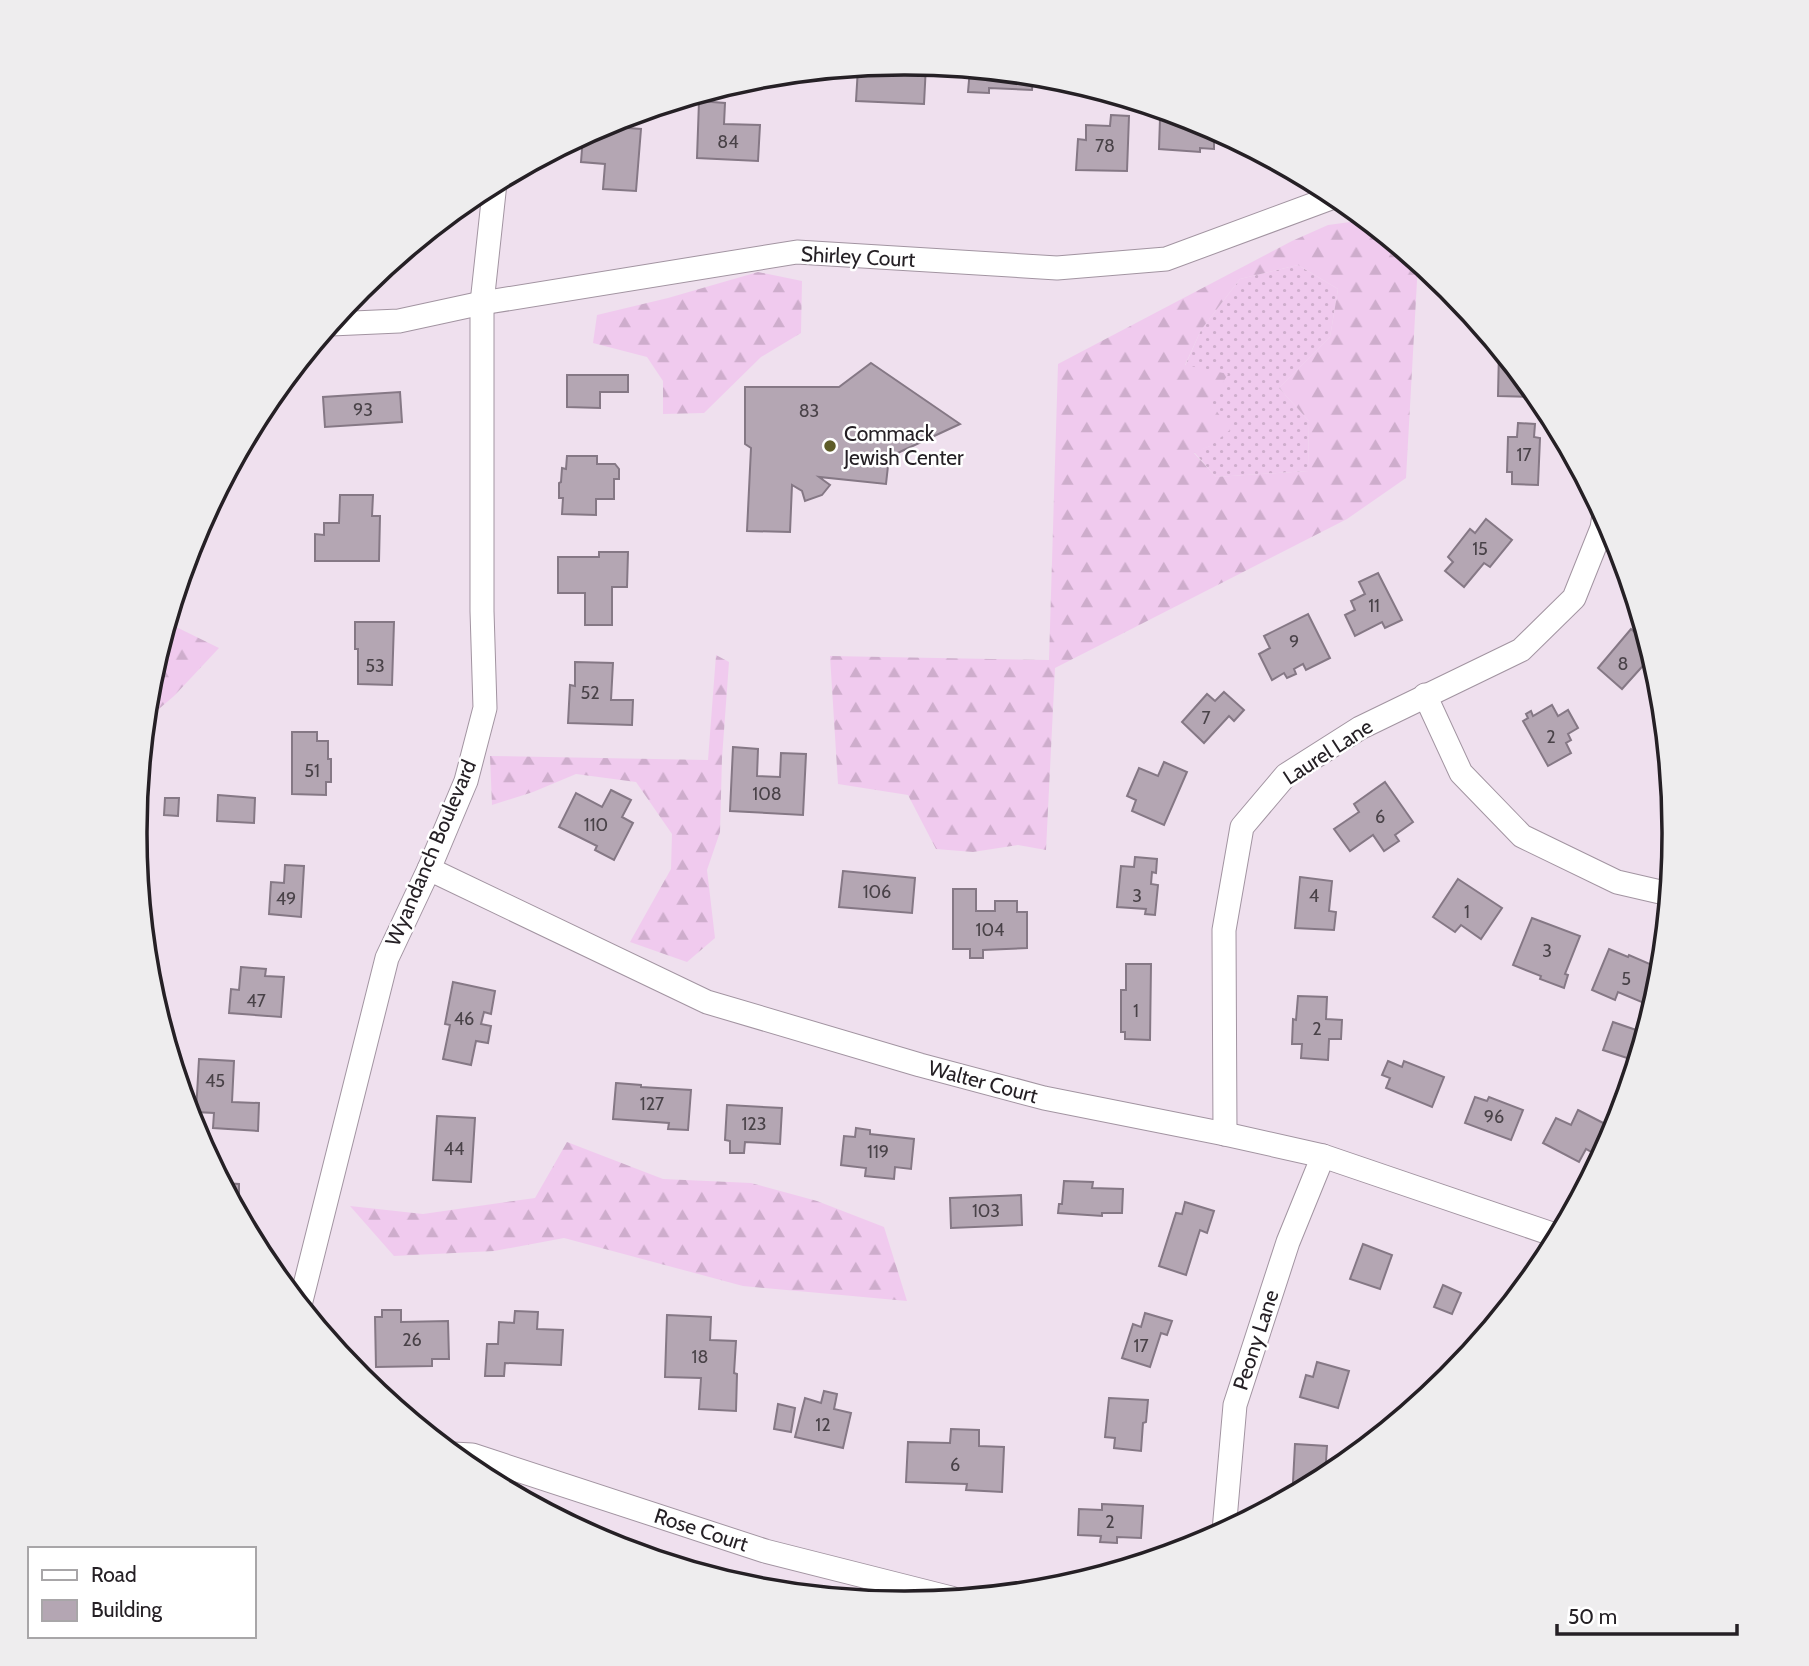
<svg xmlns="http://www.w3.org/2000/svg" width="1809" height="1666" font-family="Cabin,sans-serif">
<style>
.grass{fill:url(#grass-dots)}
.forest{fill:url(#forest-firs);fill-rule:evenodd}
.building{fill:#b4a6b3;stroke:#857885;stroke-width:2}
.lines{fill:none;stroke-linecap:round;stroke-linejoin:round}
.minor-casing{stroke:#a294a1;stroke-width:25}
.minor{stroke:#fff;stroke-width:23}
.poi-dot{fill:#5e5c28;stroke:#fff;stroke-width:2.5}
.labels{text-anchor:middle;stroke-width:5;stroke-linejoin:round;paint-order:stroke}
.number-label{font-size:18px;fill:#494248}
.street-label{font-size:21px;fill:#252025;stroke:#fff}
.poi-label{font-size:21px;fill:#252025;stroke:#fff;text-anchor:start}
.rim{fill:none;stroke:#252025;stroke-width:3.5}
</style>
<defs>
<pattern id="grass-dots" width="8" height="8" patternUnits="userSpaceOnUse" patternTransform="scale(1.75)"><rect width="8" height="8" fill="#f0caee"/><path d="M2 2h.1M6 6h.1" fill="none" stroke="#ceadcc" stroke-width="1.8" stroke-linecap="round"/></pattern>
<pattern id="forest-firs" width="22" height="20" patternUnits="userSpaceOnUse" patternTransform="scale(1.75)"><rect width="22" height="20" fill="#f0caee"/><path d="M5 1l3.5 6h-7zM16 11l3.5 6h-7z" fill="#ceadcc"/></pattern>
</defs>
<rect width="100%" height="100%" fill="#efe0ee"/>
<polygon class="grass" points="1298,265 1338,289 1330,337 1279,388 1309,421 1308,471 1216,477 1194,452 1210,446 1185,366 1201,330 1240,279"/>
<g class="forest">
<path d="M1365,220L1418,263L1406,478L1347,519L1055,668L1046,850L1018,845L973,852L936,849L908,795L838,784L830,656L1049,660L1058,364L1292,241L1328,225ZM1298,265L1338,289L1330,337L1279,388L1309,421L1308,471L1216,477L1194,453L1210,446L1230,430L1211,403L1228,374L1185,365L1201,330L1240,279Z"/>
<polygon points="758,272 802,281 801,333 761,357 704,413 663,414 663,381 647,357 593,343 597,315 668,298"/>
<polygon points="168,623 219,648 174,696 146,720 149,682"/>
<polygon points="716,655 729,662 722,758 720,832 707,870 715,938 687,962 630,942 671,869 672,834 636,782 576,774 533,792 492,805 490,756 708,760"/>
<polygon points="567,1142 663,1179 751,1183 817,1201 884,1227 907,1301 743,1286 564,1238 494,1251 394,1256 350,1206 423,1214 535,1198"/>
</g>
<g class="building">
<polygon points="905,63 926,65 924,104 856,101 858,68 893,66 893,64"/>
<polygon points="970,69 1033,76 1032,90 989,88 989,93 968,92"/>
<polygon points="699,101 725,103 724,124 760,125 758,161 697,158"/>
<polygon points="1111,115 1129,116 1127,171 1076,170 1078,139 1086,140 1086,125 1110,126"/>
<polygon points="1184,117 1200,122 1214,130 1214,149 1200,148 1200,152 1159,149 1160,119 1184,120"/>
<polygon points="601,126 641,129 636,191 603,189 605,164 581,162 583,136"/>
<polygon points="1499,350 1535,393 1535,397 1498,396"/>
<polygon points="871,363 960,424 889,457 886,484 819,477 830,485 822,495 805,501 802,491 792,485 790,532 747,531 751,448 745,444 745,387 839,387"/>
<polygon points="567,375 628,375 628,392 600,392 600,408 567,407"/>
<polygon points="400,392 402,422 325,427 323,397"/>
<polygon points="1518,423 1535,424 1534,437 1540,438 1538,485 1512,484 1512,472 1507,472 1508,437 1517,437"/>
<polygon points="567,456 597,456 597,464 615,464 619,469 619,479 614,479 614,499 596,499 596,515 562,514 563,498 559,498 559,483 561,482 562,468 566,469"/>
<polygon points="340,495 373,495 372,516 380,516 379,561 315,561 315,534 324,535 324,523 339,523"/>
<polygon points="1486,519 1512,540 1490,567 1484,563 1464,587 1445,571 1453,562 1448,557 1470,529 1475,533"/>
<polygon points="599,552 628,552 627,587 612,587 612,625 585,625 585,593 558,593 558,557 599,557"/>
<polygon points="1378,573 1402,620 1385,628 1382,622 1355,636 1345,615 1355,610 1351,601 1365,594 1359,582"/>
<polygon points="1308,614 1330,658 1306,670 1303,664 1294,669 1296,674 1287,678 1284,673 1272,680 1259,654 1270,648 1264,636"/>
<polygon points="355,622 394,622 392,685 358,684 358,649 355,649"/>
<polygon points="1631,629 1648,644 1651,653 1647,657 1649,659 1622,689 1598,668"/>
<polygon points="575,662 613,663 611,700 633,700 632,725 568,723 570,685 575,686"/>
<polygon points="1224,692 1244,710 1234,721 1229,716 1204,743 1182,722 1207,694 1215,701"/>
<polygon points="1552,705 1558,716 1568,710 1578,728 1568,734 1571,740 1566,743 1571,753 1548,766 1523,721 1528,718 1526,714 1531,711 1533,716"/>
<polygon points="292,732 317,732 317,741 328,741 328,759 331,759 331,782 326,782 326,795 292,794"/>
<polygon points="733,747 758,749 757,776 780,777 781,753 806,754 803,815 730,811"/>
<polygon points="1164,762 1187,772 1164,825 1132,811 1136,800 1127,796 1139,768 1158,776"/>
<polygon points="1385,782 1413,822 1395,835 1399,841 1384,851 1373,835 1350,851 1334,829 1359,812 1354,804"/>
<polygon points="611,790 631,800 622,817 633,823 614,860 595,850 597,846 559,827 576,793 602,807"/>
<polygon points="218,795 255,798 254,823 217,821"/>
<polygon points="165,798 179,798 178,816 164,815"/>
<polygon points="1135,857 1157,859 1156,873 1152,872 1151,884 1158,885 1155,915 1145,914 1146,909 1117,907 1121,866 1134,867"/>
<polygon points="285,865 304,866 301,917 269,914 271,882 284,883"/>
<polygon points="843,871 915,878 912,913 839,907"/>
<polygon points="1300,877 1332,881 1329,911 1336,912 1334,930 1295,928"/>
<polygon points="1458,879 1502,908 1481,939 1461,925 1455,932 1433,917"/>
<polygon points="953,889 976,889 976,911 995,911 995,901 1017,901 1017,912 1027,912 1027,948 983,950 983,958 970,958 970,949 953,949"/>
<polygon points="1532,918 1580,936 1565,974 1568,975 1564,988 1540,979 1541,976 1513,965"/>
<polygon points="1609,949 1628,957 1629,955 1659,968 1644,1003 1618,992 1615,1000 1592,990"/>
<polygon points="1126,964 1151,964 1150,1040 1125,1039 1125,1032 1121,1032 1121,990 1126,990"/>
<polygon points="241,967 266,969 265,976 284,977 281,1017 229,1013 231,989 239,990"/>
<polygon points="453,982 495,991 491,1014 484,1012 481,1024 491,1026 488,1043 476,1041 471,1065 443,1059 450,1025 445,1024"/>
<polygon points="1298,996 1327,997 1326,1019 1342,1020 1341,1039 1329,1039 1328,1060 1301,1058 1302,1044 1292,1044 1293,1019 1296,1020"/>
<polygon points="1613,1022 1639,1031 1630,1059 1603,1050"/>
<polygon points="199,1059 234,1061 232,1102 259,1103 258,1131 213,1128 214,1113 196,1112"/>
<polygon points="1388,1061 1402,1067 1404,1061 1444,1077 1432,1107 1386,1088 1390,1078 1382,1075"/>
<polygon points="616,1083 641,1085 641,1087 691,1090 688,1130 668,1129 669,1123 613,1119"/>
<polygon points="1475,1097 1487,1101 1489,1097 1523,1110 1511,1140 1465,1123"/>
<polygon points="727,1105 782,1108 780,1144 745,1142 744,1153 730,1153 730,1141 725,1140"/>
<polygon points="1578,1110 1615,1129 1600,1157 1586,1149 1579,1162 1543,1143 1556,1118 1571,1125"/>
<polygon points="437,1116 475,1118 471,1182 433,1180"/>
<polygon points="856,1128 870,1130 870,1134 914,1139 911,1169 895,1167 894,1179 865,1176 866,1168 841,1165 844,1136 855,1137"/>
<polygon points="1064,1181 1093,1182 1092,1188 1123,1189 1122,1213 1102,1213 1102,1216 1058,1213 1059,1204 1062,1204"/>
<polygon points="223,1183 239,1184 239,1200 234,1200 234,1204"/>
<polygon points="1021,1195 1022,1225 951,1228 950,1198"/>
<polygon points="1185,1202 1214,1211 1207,1233 1200,1230 1186,1275 1159,1266 1176,1213 1182,1214"/>
<polygon points="1363,1244 1392,1255 1380,1289 1350,1279"/>
<polygon points="1443,1285 1461,1293 1452,1314 1434,1307"/>
<polygon points="382,1310 401,1310 401,1322 448,1321 449,1359 432,1359 432,1366 376,1367 375,1317 382,1317"/>
<polygon points="515,1311 538,1312 537,1329 563,1330 561,1365 505,1363 504,1376 485,1376 487,1344 498,1344 499,1322 514,1323"/>
<polygon points="1145,1313 1172,1321 1167,1335 1161,1333 1150,1367 1122,1358 1133,1324 1141,1327"/>
<polygon points="667,1315 711,1317 710,1340 736,1341 734,1373 737,1374 736,1411 699,1409 701,1378 665,1377"/>
<polygon points="1317,1362 1349,1371 1338,1408 1300,1397 1306,1375 1313,1377"/>
<polygon points="824,1391 837,1394 834,1409 851,1413 843,1448 795,1437 805,1398 821,1403"/>
<polygon points="1109,1398 1148,1400 1146,1422 1143,1423 1141,1451 1114,1448 1115,1438 1105,1437"/>
<polygon points="778,1404 795,1408 791,1432 774,1429"/>
<polygon points="951,1429 979,1430 979,1446 1004,1447 1002,1492 966,1490 967,1484 906,1482 908,1442 950,1443"/>
<polygon points="1295,1444 1327,1446 1325,1477 1307,1487 1307,1483 1293,1482"/>
<polygon points="1102,1504 1143,1506 1141,1538 1117,1537 1117,1543 1100,1542 1101,1536 1078,1535 1079,1509 1102,1510"/>
</g>
<g class="lines">
<g class="minor-casing">
<g id="minor">
<polyline points="331,324 399,321 482,303 797,252 1057,268 1166,259 1331,198 1338,197"/>
<polyline points="1425,695 1461,773 1522,836 1617,882 1669,894"/>
<polyline points="429,869 707,1002 920,1065 1044,1098 1225,1134 1323,1156 1558,1236"/>
<polyline points="1225,1134 1224,930 1242,827 1286,775 1360,728 1521,650 1574,598 1602,528 1604,515"/>
<polyline points="300,1305 387,958 429,869 466,781 485,708 482,611 482,303 495,183"/>
<polyline points="453,1454 472,1455 765,1551 951,1598"/>
<polyline points="1224,1531 1235,1405 1288,1242 1323,1156"/>
</g>
</g>
<use href="#minor" class="minor"/>
</g>
<circle class="poi-dot" cx="830" cy="446" r="7"/>
<g class="labels">
<g class="number-label">
<text x="728" y="148">84</text>
<text x="1105" y="152">78</text>
<text x="363" y="416">93</text>
<text x="809" y="417">83</text>
<text x="1524" y="461">17</text>
<text x="1480" y="555">15</text>
<text x="1374" y="612">11</text>
<text x="1294" y="648">9</text>
<text x="1623" y="670">8</text>
<text x="375" y="672">53</text>
<text x="590" y="699">52</text>
<text x="1206" y="724">7</text>
<text x="1551" y="743">2</text>
<text x="312" y="777">51</text>
<text x="767" y="800">108</text>
<text x="1380" y="823">6</text>
<text x="596" y="831">110</text>
<text x="877" y="898">106</text>
<text x="1137" y="902">3</text>
<text x="1314" y="902">4</text>
<text x="286" y="905">49</text>
<text x="1467" y="918">1</text>
<text x="990" y="936">104</text>
<text x="1547" y="957">3</text>
<text x="1626" y="985">5</text>
<text x="256" y="1007">47</text>
<text x="1136" y="1017">1</text>
<text x="464" y="1025">46</text>
<text x="1317" y="1035">2</text>
<text x="215" y="1087">45</text>
<text x="652" y="1110">127</text>
<text x="1494" y="1123">96</text>
<text x="754" y="1130">123</text>
<text x="454" y="1155">44</text>
<text x="878" y="1158">119</text>
<text x="986" y="1217">103</text>
<text x="412" y="1346">26</text>
<text x="1141" y="1352">17</text>
<text x="700" y="1363">18</text>
<text x="823" y="1431">12</text>
<text x="955" y="1471">6</text>
<text x="1110" y="1528">2</text>
</g>
<g class="street-label">
<text transform="translate(858 257) rotate(3)" y="7">Shirley Court</text>
<text transform="translate(1328 752) rotate(-33)" y="7">Laurel Lane</text>
<text transform="translate(431 853) rotate(-67)" y="7">Wyandanch Boulevard</text>
<text transform="translate(983 1082) rotate(15)" y="7">Walter Court</text>
<text transform="translate(1256 1340) rotate(-72)" y="7">Peony Lane</text>
<text transform="translate(701 1530) rotate(18)" y="7">Rose Court</text>
</g>
<g class="poi-label">
<text x="844" y="441">Commack<tspan x="844" dy="24">Jewish Center</tspan></text>
</g>
</g>
<path d="M0 0H1809V1666H0ZM904 75H905A757 757 0 0 1 1662 832V834A757 757 0 0 1 905 1591H904A757 757 0 0 1 147 834V832A757 757 0 0 1 904 75Z" fill="#eeedee" fill-rule="evenodd"/>
<path class="rim" d="M904 75H905A757 757 0 0 1 1662 832V834A757 757 0 0 1 905 1591H904A757 757 0 0 1 147 834V832A757 757 0 0 1 904 75Z"/>
<rect x="28" y="1547" width="228" height="91" fill="#ffffff" stroke="#a8a6a8" stroke-width="2"/>
<rect x="42" y="1570" width="35" height="10" fill="#ffffff" stroke="#a8a6a8" stroke-width="2"/>
<text x="91" y="1582" font-size="21" fill="#252025">Road</text>
<rect x="42" y="1600" width="35" height="21" fill="#b4a6b3" stroke="#a8a6a8" stroke-width="2"/>
<text x="91" y="1617" font-size="21" fill="#252025">Building</text>
<path d="M1557 1624v10h180v-10" fill="none" stroke="#252025" stroke-width="3.5"/>
<text x="1568" y="1624" font-size="21" fill="#252025" stroke="#ffffff" stroke-width="5" paint-order="stroke">50 m</text>
</svg>
